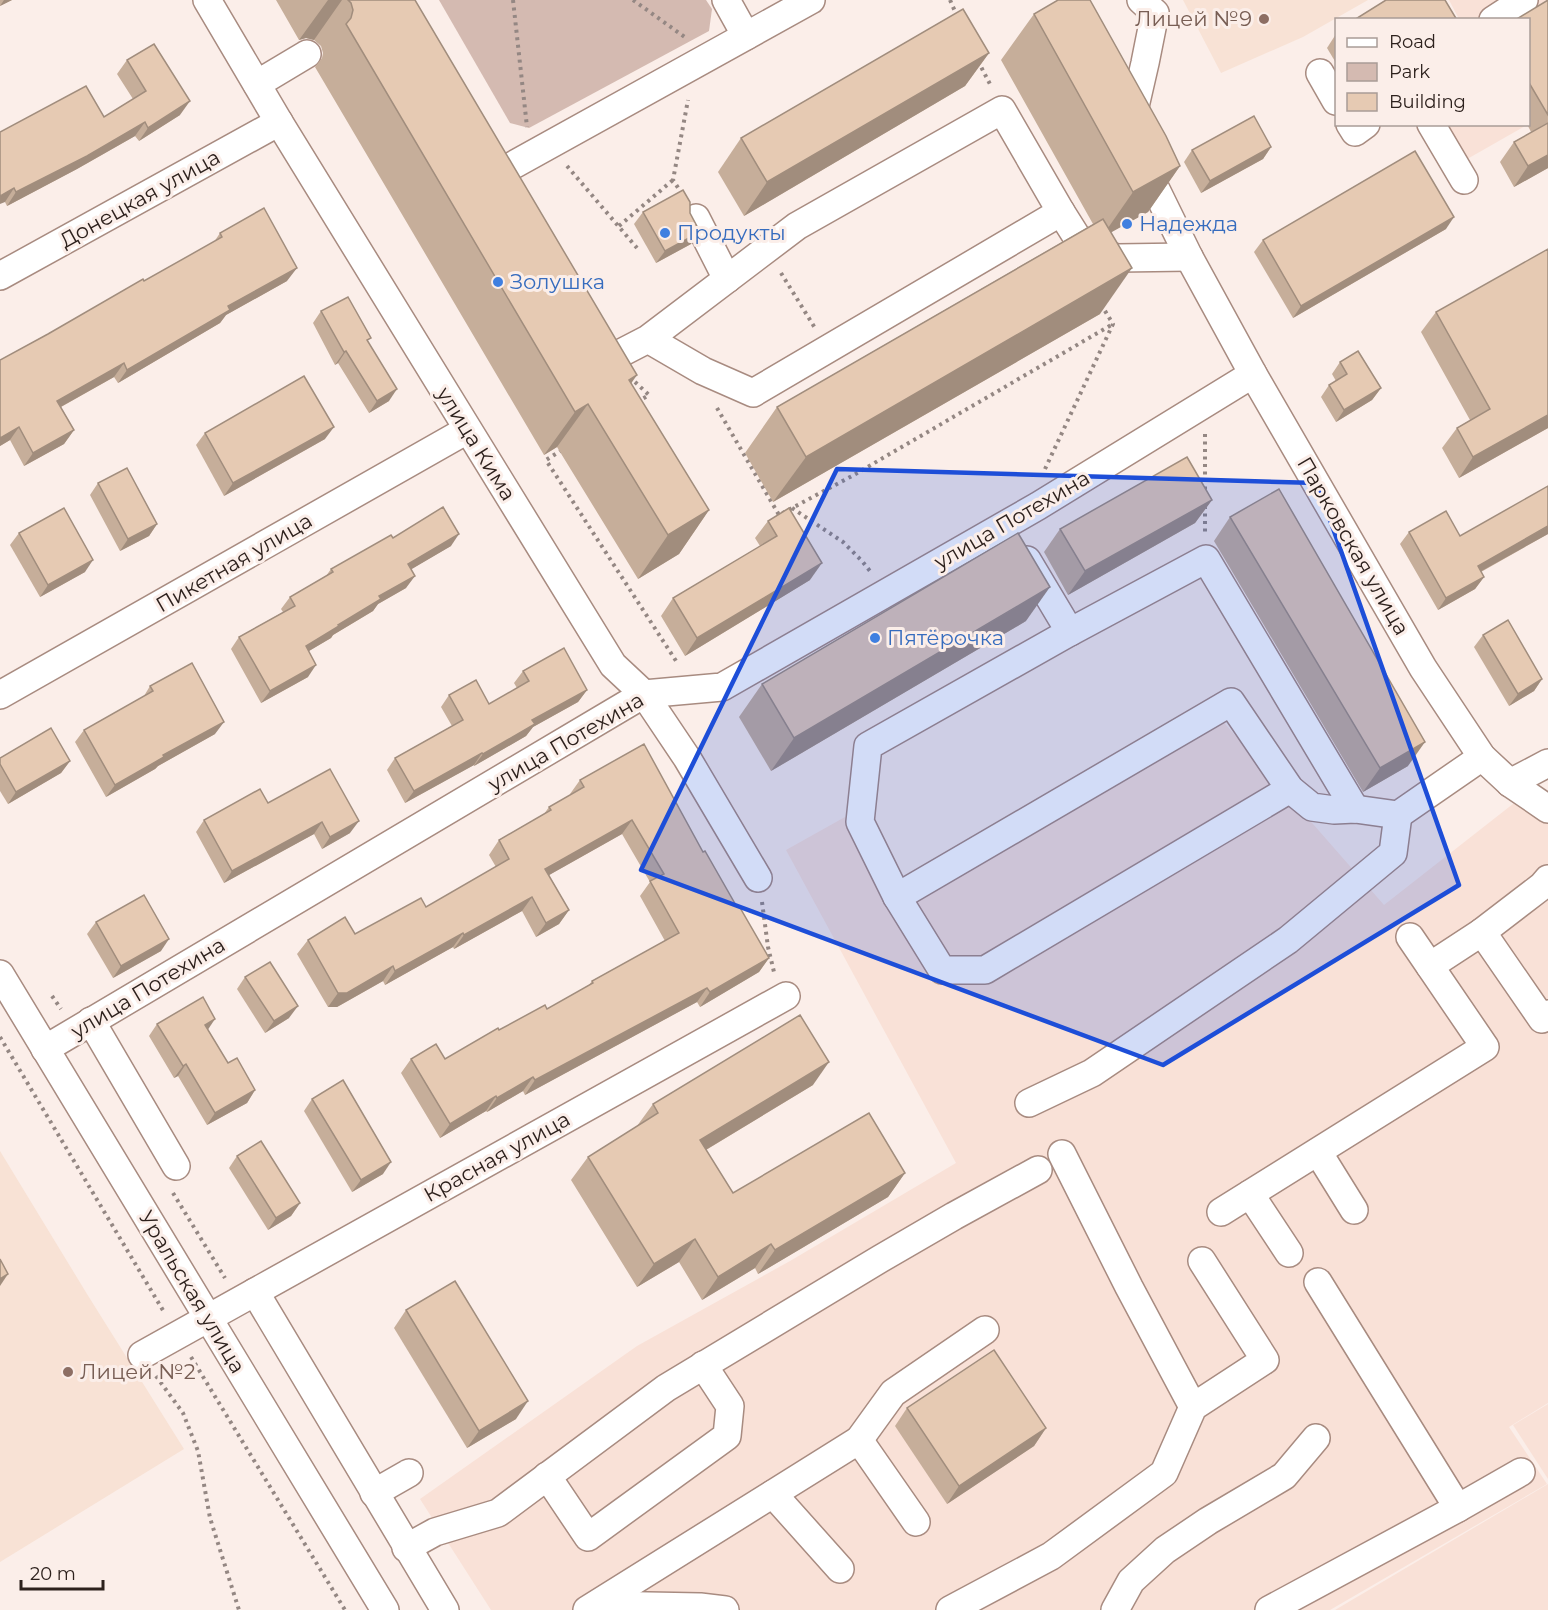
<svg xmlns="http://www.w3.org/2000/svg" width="1548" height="1610" font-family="Montserrat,sans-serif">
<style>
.industrial{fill:#f9e1d7}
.education{fill:#f8e2d5}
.green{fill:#d4bab1}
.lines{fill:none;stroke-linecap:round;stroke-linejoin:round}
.minor-casing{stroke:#a88b80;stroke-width:30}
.path{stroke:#948783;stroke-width:4;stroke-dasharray:3 4.5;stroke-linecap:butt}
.minor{stroke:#fff;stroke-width:27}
.wall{fill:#c6ae9a}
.shaded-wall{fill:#a18d7d}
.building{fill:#e6cab3;stroke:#a18d7d;stroke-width:1.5}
.marked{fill:#1d4ed8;fill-opacity:0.2;stroke:#1d4ed8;stroke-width:4.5;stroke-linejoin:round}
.education-dot{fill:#8d6e63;stroke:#fbeee9;stroke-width:2}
.shop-dot{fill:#3f7fe0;stroke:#fbeee9;stroke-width:2}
.labels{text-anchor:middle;stroke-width:6;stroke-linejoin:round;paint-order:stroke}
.education-label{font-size:21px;fill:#785e54;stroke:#fbeee9;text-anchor:end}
.street-label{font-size:21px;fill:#2d211d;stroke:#fbeee9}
.shop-label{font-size:21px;fill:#366cbe;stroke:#fbeee9;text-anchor:start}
</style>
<rect width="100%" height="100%" fill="#fbeee9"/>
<g class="industrial">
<polygon points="1449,0 1548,0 1548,113 1528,20 1459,19"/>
<polygon points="1443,125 1527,125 1462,162"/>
<polygon points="1219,717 1384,905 1518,800 1548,822 1548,1403 1509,1427 1547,1484 1330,1610 491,1610 420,1499 637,1346 790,1261 956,1163 786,850 845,817 898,898"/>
<polygon points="1548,1404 1548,1479 1513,1425"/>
<polygon points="1548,1484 1548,1610 1335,1610"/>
</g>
<g class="education">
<polygon points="1183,0 1368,0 1303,37 1221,73"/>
<polygon points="0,1151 87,1294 184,1449 0,1562"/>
</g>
<polygon class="green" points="439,0 706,0 712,9 709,31 529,128 510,123"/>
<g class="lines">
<g class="minor-casing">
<g id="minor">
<polyline points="207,0 279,122 613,665 644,694 687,758 758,878"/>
<polyline points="726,0 746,36"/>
<polyline points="1493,20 1524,0"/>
<polyline points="1320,73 1336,101"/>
<polyline points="257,84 307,54"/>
<polyline points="1131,124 1145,63 1155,13 1141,0"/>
<polyline points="1350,124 1355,132 1366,124"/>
<polyline points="1431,124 1464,180"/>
<polyline points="1144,165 1189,257 1253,374 1423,668 1482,757 1510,783 1548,809"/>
<polyline points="508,168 811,0"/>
<polyline points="1061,212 1085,250 1118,258 1189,257"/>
<polyline points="696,218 727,279"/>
<polyline points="0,276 279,122"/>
<polyline points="619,354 648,339 797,226 1002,110 1061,212 753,393 703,371 648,339"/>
<polyline points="1027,560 1070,632 868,746 860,822 897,897 942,970 985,970 1290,789"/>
<polyline points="1070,632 1206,559 1355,809"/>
<polyline points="0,695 467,430"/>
<polyline points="1510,783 1548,763"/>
<polyline points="1548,879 1542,886 1482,932 1542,1019 1548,1014"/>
<polyline points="897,897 1231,702 1290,789 1312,807 1334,810 1355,809 1398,815 1482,757"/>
<polyline points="1430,966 1482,932"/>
<polyline points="0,974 385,1610"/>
<polyline points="91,1021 176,1166"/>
<polyline points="45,1049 644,694 722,687 1038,506 1253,374"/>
<polyline points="1029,1103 1092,1073 1288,940 1393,853 1398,815"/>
<polyline points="1318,1152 1354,1210"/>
<polyline points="1062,1154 1129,1287 1193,1407"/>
<polyline points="1250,1194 1289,1253"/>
<polyline points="1221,1212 1485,1047 1410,937"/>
<polyline points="1318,1282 1458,1508"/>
<polyline points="255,1292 445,1610"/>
<polyline points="142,1355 786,996"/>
<polyline points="859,1440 893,1393 985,1330"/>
<polyline points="547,1476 588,1537 727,1436 730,1406 703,1365"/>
<polyline points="374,1493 409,1473"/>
<polyline points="773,1494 840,1569"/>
<polyline points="406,1548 435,1532 498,1513 666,1388 880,1259 954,1216 1038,1170"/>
<polyline points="597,1605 700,1607 725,1610"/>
<polyline points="587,1610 859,1440 916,1522"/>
<polyline points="950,1610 1051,1556 1164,1473 1193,1407 1265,1360 1202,1261"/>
<polyline points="1115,1610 1131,1581 1165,1550 1208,1521 1284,1476 1316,1438"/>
<polyline points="1269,1610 1458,1508 1521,1472"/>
</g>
</g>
<g class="path">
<polyline points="513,0 527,127"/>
<polyline points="633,0 686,38"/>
<polyline points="950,0 957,16"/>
<polyline points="978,61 991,86"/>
<polyline points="567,166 637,248"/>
<polyline points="682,194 673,180 688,100"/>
<polyline points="619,226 673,180"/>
<polyline points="781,273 815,328"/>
<polyline points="635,382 649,395 637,402"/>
<polyline points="717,408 779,515 852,476 1113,324"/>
<polyline points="1205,434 1205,492"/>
<polyline points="562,450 546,460 678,664"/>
<polyline points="1045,469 1113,324 1102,306"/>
<polyline points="1205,506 1205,534"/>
<polyline points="792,508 843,542 862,561 870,571"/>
<polyline points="762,902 768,947 774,972"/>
<polyline points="52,996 61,1009"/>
<polyline points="0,1037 164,1312"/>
<polyline points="173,1193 225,1278"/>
<polyline points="191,1357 345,1610"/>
<polyline points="156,1376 183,1413 198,1451 210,1518 239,1610"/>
</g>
<use href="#minor" class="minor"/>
</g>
<g class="wall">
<polygon points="0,0 12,0 0,6"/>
<polygon points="276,0 415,0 631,384 709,510 679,554 638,579 557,447 544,455 315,67 322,58 323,53 321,46 314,40 306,38 299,40"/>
<polygon points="1548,0 1548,168 1514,187 1500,162 1514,142 1531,132 1527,124 1528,124 1528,20"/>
<polygon points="1034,14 1180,166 1148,212 1111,232 1100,314 773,502 745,453 777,407 1093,224 1001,60"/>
<polygon points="1336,34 1336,63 1327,48"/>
<polygon points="989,53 965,86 744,216 718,172 741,138"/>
<polygon points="127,60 180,115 139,141 135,136 77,169 7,206 5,202 0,132 104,117 133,99 117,74"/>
<polygon points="1271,147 1263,159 1201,193 1184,162 1192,150"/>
<polygon points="643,212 690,213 691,244 656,263 634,224"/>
<polygon points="1446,229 1293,318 1254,252 1263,240"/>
<polygon points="220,233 287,281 226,315 220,323 118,383 114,377 61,407 74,430 64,444 24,466 10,440 0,446 0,360 144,281 214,242"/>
<polygon points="321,311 368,342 389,401 369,413 338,363 335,365 313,323"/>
<polygon points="1436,312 1548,428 1459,478 1442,448 1457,428 1470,420 1421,332"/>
<polygon points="1340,362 1381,388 1372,400 1336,422 1321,397 1329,385 1336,381 1332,374"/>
<polygon points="205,433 325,439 224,496 196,445"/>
<polygon points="98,483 157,524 149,536 120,551 90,495"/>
<polygon points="1212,500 1195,523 1068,595 1044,552 1060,529"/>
<polygon points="1230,517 1408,766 1363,792 1214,541"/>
<polygon points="768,521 810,580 685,656 661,616 673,598 760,546 755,538"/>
<polygon points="1409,532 1460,536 1548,534 1481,572 1484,577 1475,589 1438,610 1400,544"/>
<polygon points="19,533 85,572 40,597 10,545"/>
<polygon points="393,538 451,546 411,569 406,588 378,604 373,611 333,635 331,638 309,651 308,677 261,703 231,649 239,637 283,612 281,609 290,597 326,576 331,569"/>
<polygon points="1026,621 771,771 739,717 762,684"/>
<polygon points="1483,635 1542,679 1534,691 1509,706 1474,647"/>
<polygon points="523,671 587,690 578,702 533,727 526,736 474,766 474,765 405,803 387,770 395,758 452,726 441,707 449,695 489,704 517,688 514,683"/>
<polygon points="150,686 215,734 158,766 155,769 106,797 75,742 84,730 144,696"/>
<polygon points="0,758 70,761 61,773 8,804 0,791"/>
<polygon points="580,780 703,852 769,958 759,972 700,1007 697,1002 525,1095 523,1091 487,1112 486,1111 440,1138 401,1073 411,1059 445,1059 499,1030 547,1009 589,985 592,981 665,941 640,896 650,882 622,834 549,875 569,910 559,924 536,937 522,911 454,949 453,947 385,985 383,981 337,1007 328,1007 297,954 308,940 355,934 426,907 496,867 489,855 499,840 544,814 549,807 571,795 570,794"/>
<polygon points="268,803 350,833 322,849 314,834 224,883 196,832 204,820"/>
<polygon points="96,922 161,951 113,978 87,934"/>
<polygon points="245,977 289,1018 265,1033 237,989"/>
<polygon points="157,1024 208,1030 228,1063 255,1090 247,1103 207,1125 178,1076 174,1078 149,1036"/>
<polygon points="813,1085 706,1150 733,1193 905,1173 888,1197 758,1274 755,1268 702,1300 679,1262 637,1287 571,1180 588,1157 637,1126 653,1104"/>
<polygon points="312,1099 383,1174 352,1192 304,1111"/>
<polygon points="237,1156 300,1203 291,1216 268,1230 229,1168"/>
<polygon points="406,1310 516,1419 467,1448 394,1328"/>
<polygon points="907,1408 1046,1428 1034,1446 947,1504 895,1426"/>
</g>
<g class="shaded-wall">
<polygon points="4,0 12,0 0,6"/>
<polygon points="328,0 342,0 314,40 306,38 299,40"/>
<polygon points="989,53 965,86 744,216 767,182"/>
<polygon points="190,101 180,115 139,141 148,128"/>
<polygon points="145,122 135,136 77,169 7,206 16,192"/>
<polygon points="1271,147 1263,159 1201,193 1210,181"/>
<polygon points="1548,155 1548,168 1514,187 1528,166"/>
<polygon points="1180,166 1148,212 1101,238 1133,192"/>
<polygon points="14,188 5,202 0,204 0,196"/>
<polygon points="1454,217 1446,229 1293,318 1301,306"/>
<polygon points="700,232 691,244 656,263 665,251"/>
<polygon points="297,268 287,281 226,315 220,323 118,383 127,370 228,306"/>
<polygon points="1132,268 1100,314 773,502 806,457"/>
<polygon points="346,351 338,363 335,365 344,352"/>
<polygon points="124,363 114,377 48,414 57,401"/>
<polygon points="637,375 607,418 599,423 629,380"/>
<polygon points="1381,388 1372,400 1336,422 1344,410"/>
<polygon points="397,389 389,401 369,413 377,401"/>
<polygon points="588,404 557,447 544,455 575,412"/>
<polygon points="1548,415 1548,428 1459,478 1473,457"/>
<polygon points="19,427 10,440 0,446 0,438"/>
<polygon points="334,427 325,439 224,496 233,483"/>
<polygon points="74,430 64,444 24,466 33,453"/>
<polygon points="1212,500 1195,523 1068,595 1085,571"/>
<polygon points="709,510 679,554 638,579 668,535"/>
<polygon points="157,524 149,536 120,551 128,539"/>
<polygon points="1548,526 1548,534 1469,578 1478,566"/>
<polygon points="459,534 451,546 400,576 408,564"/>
<polygon points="93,560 85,572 40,597 48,585"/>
<polygon points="822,563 810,580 685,656 697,638"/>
<polygon points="415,576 406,588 378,604 373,611 333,635 331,638 297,658 306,646 338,625 379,596"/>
<polygon points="1484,577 1475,589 1438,610 1446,598"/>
<polygon points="1050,587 1026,621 771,771 794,738"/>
<polygon points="316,665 308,677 261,703 270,691"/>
<polygon points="1542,679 1534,691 1509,706 1518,694"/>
<polygon points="587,690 578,702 533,727 526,736 474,766 483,754 532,720"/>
<polygon points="224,722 215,734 158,766 155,769 106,797 115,785 163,755"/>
<polygon points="1425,742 1408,766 1363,792 1380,768"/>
<polygon points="482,753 474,765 405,803 414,791"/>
<polygon points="70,761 61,773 8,804 16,792"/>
<polygon points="632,820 622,834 535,883 545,869"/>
<polygon points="359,821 350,833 322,849 330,837"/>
<polygon points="322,822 314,834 224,883 232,871"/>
<polygon points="532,897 522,911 454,949 464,935"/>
<polygon points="569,910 559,924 536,937 546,923"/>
<polygon points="463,933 453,947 385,985 395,971"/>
<polygon points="169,939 161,951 113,978 121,966"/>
<polygon points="769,958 759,972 700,1007 710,992"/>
<polygon points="393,966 383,981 337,1007 328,1007 338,993"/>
<polygon points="707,988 697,1002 525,1095 535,1080"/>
<polygon points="298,1006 289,1018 265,1033 274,1021"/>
<polygon points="215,1019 207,1031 205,1025"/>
<polygon points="829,1062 813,1085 684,1163 700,1140"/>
<polygon points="186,1064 178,1076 174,1078 183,1066"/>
<polygon points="533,1077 523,1091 487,1112 497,1098"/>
<polygon points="255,1090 247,1103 207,1125 215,1113"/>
<polygon points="496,1096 486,1111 440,1138 450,1124"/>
<polygon points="391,1162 383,1174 352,1192 361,1180"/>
<polygon points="905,1173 888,1197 758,1274 775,1250"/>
<polygon points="300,1203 291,1216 268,1230 276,1218"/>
<polygon points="695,1239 679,1262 637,1287 654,1264"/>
<polygon points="771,1244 755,1268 702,1300 718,1277"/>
<polygon points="8,1274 0,1286 0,1279"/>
<polygon points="528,1401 516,1419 467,1448 479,1431"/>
<polygon points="1046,1428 1034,1446 947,1504 959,1486"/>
</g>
<g class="building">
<polygon points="348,0 415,0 637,375 629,380 709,510 668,535 588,404 575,412 346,24 351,18 353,10 351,3"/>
<polygon points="1058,0 1090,0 1166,136 1180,166 1133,192 1034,14"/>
<polygon points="1386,0 1445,0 1457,20 1354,20"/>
<polygon points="1548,0 1548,115 1528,81 1528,20 1515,20"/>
<polygon points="963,9 989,53 767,182 741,138"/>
<polygon points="154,44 190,101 148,128 145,122 87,156 16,192 14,188 0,196 0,132 86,86 104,117 146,91 127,60"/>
<polygon points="1254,116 1271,147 1210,181 1192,150"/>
<polygon points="1548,123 1548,155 1528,166 1514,142"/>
<polygon points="1415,151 1454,217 1301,306 1263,240"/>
<polygon points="683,190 690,202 690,213 700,232 665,251 643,212"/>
<polygon points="264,208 297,268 228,306 230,310 127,370 124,363 57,401 74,430 33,453 19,427 0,438 0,360 48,334 143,279 144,281 222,237 220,233"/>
<polygon points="1103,219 1132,268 806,457 777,407"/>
<polygon points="1548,249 1548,415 1473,457 1457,428 1490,409 1436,312"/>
<polygon points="348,297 371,338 367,340 397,389 377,401 346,351 344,352 321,311"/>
<polygon points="1358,351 1381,388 1344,410 1329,385 1347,374 1340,362"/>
<polygon points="304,376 334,427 233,483 205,433"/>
<polygon points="1187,457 1212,500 1085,571 1060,529"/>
<polygon points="127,468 157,524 128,539 98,483"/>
<polygon points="1548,486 1548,526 1478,566 1484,577 1446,598 1409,532 1446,511 1460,536"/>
<polygon points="1279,489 1425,742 1380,768 1230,517"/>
<polygon points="443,507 459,534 408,564 415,576 379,596 381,599 338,625 339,626 306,646 316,665 270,691 239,637 295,606 290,597 333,572 331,569 391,535 393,538"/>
<polygon points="64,508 93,560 48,585 19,533"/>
<polygon points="789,508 822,563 697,638 673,598 777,536 768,521"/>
<polygon points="1018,533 1050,587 794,738 762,684"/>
<polygon points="1508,620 1542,679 1518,694 1483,635"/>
<polygon points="564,648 587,690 532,720 535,724 483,754 482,753 414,791 395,758 463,720 449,695 476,680 489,704 529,681 523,671"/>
<polygon points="192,663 224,722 163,755 164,757 115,785 84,730 153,691 150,686"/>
<polygon points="51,728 70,761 16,792 0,764 0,758"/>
<polygon points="644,744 703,852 705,851 737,907 739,906 769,958 710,992 707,988 535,1080 533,1077 497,1098 496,1096 450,1124 411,1059 436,1044 445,1059 498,1028 499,1030 545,1005 547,1009 593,983 592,981 679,933 650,881 664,874 632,820 545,869 569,910 546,923 532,897 464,935 463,933 395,971 393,966 347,993 338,993 308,940 345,917 355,934 421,898 426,907 509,859 499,840 551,810 549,807 584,787 580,780"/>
<polygon points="330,769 359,821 330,837 322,822 232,871 204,820 260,789 268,803"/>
<polygon points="144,895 169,939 121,966 96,922"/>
<polygon points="270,962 298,1006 274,1021 245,977"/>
<polygon points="203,997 215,1019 205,1025 228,1063 237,1058 255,1090 215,1113 186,1064 183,1066 157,1024"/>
<polygon points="800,1015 829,1062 700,1140 733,1193 869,1113 905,1173 775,1250 771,1244 718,1277 695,1239 654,1264 588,1157 658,1113 653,1104"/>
<polygon points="343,1080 391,1162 361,1180 312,1099"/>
<polygon points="261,1141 300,1203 276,1218 237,1156"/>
<polygon points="0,1259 8,1274 0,1279"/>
<polygon points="455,1281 528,1401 479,1431 406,1310"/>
<polygon points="994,1350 1046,1428 959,1486 907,1408"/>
</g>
<path class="marked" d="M837,469L1317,483L1459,885L1163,1065L641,870Z"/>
<g class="education-dot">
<circle cx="1264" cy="19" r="6"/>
<circle cx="68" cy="1372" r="6"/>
</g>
<g class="shop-dot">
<circle cx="1127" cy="224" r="6"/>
<circle cx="665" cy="233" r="6"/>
<circle cx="498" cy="282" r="6"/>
<circle cx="875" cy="638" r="6"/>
</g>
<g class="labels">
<g class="education-label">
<text x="1252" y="26">Лицей №9</text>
<text x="80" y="1379" text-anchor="start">Лицей №2</text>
</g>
<g class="street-label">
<text transform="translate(140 199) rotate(-29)" y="7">Донецкая улица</text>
<text transform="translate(476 444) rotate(58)" y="7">улица Кима</text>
<text transform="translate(1012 520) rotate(-30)" y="7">улица Потехина</text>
<text transform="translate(1353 546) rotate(60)" y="7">Парковская улица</text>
<text transform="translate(234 563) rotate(-30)" y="7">Пикетная улица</text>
<text transform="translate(566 742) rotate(-30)" y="7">улица Потехина</text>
<text transform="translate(148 988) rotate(-31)" y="7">улица Потехина</text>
<text transform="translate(497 1157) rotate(-29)" y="7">Красная улица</text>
<text transform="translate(192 1292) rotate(59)" y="7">Уральская улица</text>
</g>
<g class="shop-label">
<text x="1139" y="231">Надежда</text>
<text x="677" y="240">Продукты</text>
<text x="510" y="289">Золушка</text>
<text x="887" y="645">Пятёрочка</text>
</g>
</g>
<rect x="1335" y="18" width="195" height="108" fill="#fbeee9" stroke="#a99c97" stroke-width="1.5"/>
<rect x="1347" y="38" width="30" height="9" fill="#ffffff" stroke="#a99c97" stroke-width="1.5"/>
<text x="1389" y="48" font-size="18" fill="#2d211d">Road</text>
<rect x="1347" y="63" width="30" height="18" fill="#d4bab1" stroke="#a99c97" stroke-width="1.5"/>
<text x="1389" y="78" font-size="18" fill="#2d211d">Park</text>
<rect x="1347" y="93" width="30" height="18" fill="#e6cab3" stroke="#a99c97" stroke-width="1.5"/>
<text x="1389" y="108" font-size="18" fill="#2d211d">Building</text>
<path d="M21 1580v9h82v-9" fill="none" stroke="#2d211d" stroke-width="3"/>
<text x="30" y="1580" font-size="18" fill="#2d211d" stroke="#fbeee9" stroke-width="4.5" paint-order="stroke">20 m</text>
</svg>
